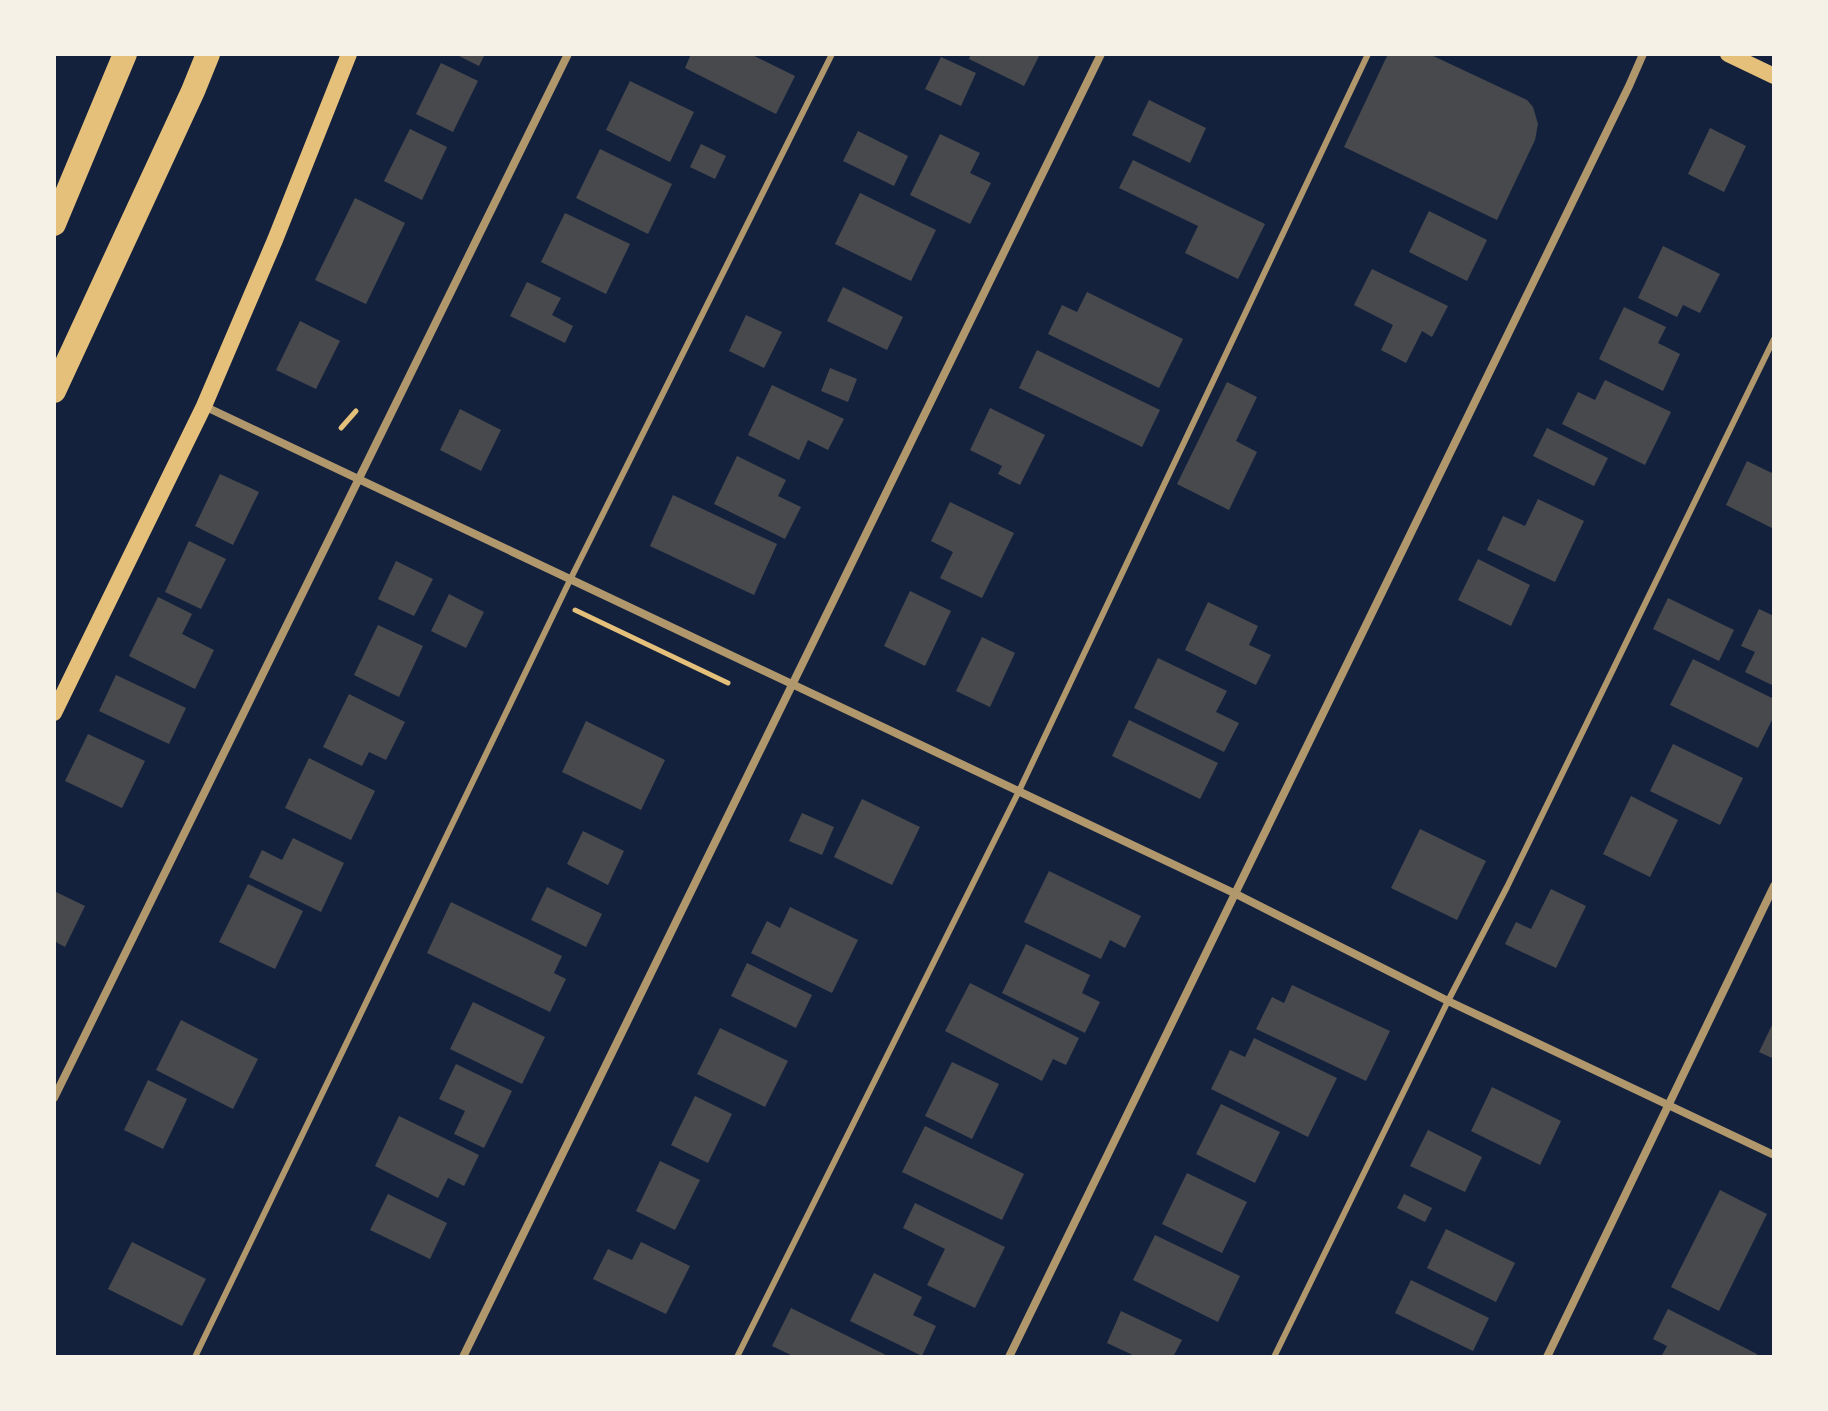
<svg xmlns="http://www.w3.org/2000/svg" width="1828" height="1411" font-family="'Noto Sans',sans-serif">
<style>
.building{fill:#48494c}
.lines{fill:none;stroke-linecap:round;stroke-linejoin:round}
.path{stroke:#e5c07b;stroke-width:5}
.service{stroke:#b1986c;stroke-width:6}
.minor{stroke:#b1986c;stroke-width:8}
.secondary{stroke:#e5c07b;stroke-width:16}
.motorway{stroke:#e5c07b;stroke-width:24}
</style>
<rect width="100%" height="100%" fill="#14213d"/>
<g class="building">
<polygon points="455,54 485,54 479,66"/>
<polygon points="691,54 750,54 795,76 776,114 685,68"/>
<polygon points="971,54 1040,54 1024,86 969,59"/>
<polygon points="1388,54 1429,54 1527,100 1533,107 1538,124 1535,140 1497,220 1344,147"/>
<polygon points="941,57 976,73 961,106 925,89"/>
<polygon points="441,63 478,81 453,132 416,114"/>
<polygon points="630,81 694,112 670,162 606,130"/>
<polygon points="1149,100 1206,128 1190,163 1132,135"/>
<polygon points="1710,128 1746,146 1724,192 1688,174"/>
<polygon points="410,129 447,147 422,200 384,181"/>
<polygon points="858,131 908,156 894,186 843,161"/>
<polygon points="940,134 980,153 970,173 991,183 970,224 910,195"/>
<polygon points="701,144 726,156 715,179 690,167"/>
<polygon points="600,149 672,184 648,234 576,198"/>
<polygon points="1133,160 1265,224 1238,279 1185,253 1198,226 1119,188"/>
<polygon points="860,193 936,230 911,281 835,244"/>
<polygon points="355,198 405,223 366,304 315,280"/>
<polygon points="1429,211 1487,240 1467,281 1409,252"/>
<polygon points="565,213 630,244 606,294 541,262"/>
<polygon points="1663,246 1720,274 1700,313 1683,305 1677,317 1638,298"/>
<polygon points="1372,269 1448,306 1432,337 1422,331 1406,363 1381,350 1393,325 1354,305"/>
<polygon points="527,282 561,298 552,315 573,326 565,343 510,316"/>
<polygon points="843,287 903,317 887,350 827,321"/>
<polygon points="1087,292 1183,339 1159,388 1048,334 1062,305 1077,312"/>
<polygon points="1624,307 1666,327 1658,343 1680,354 1663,391 1599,359"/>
<polygon points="746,315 782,332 764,368 729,351"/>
<polygon points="300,321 340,341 316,389 276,370"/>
<polygon points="1037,350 1160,410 1142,447 1019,388"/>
<polygon points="830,368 857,379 848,402 821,391"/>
<polygon points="1605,380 1671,412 1645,465 1562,424 1578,392 1595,400"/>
<polygon points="1227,382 1257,397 1236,441 1257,452 1229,510 1177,484"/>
<polygon points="772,385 844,419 828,450 808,440 799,460 748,435"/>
<polygon points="990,408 1045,435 1020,485 998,474 1002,466 970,450"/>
<polygon points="460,409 501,430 481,471 440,450"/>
<polygon points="1547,428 1608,458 1594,486 1533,456"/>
<polygon points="737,456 786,480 778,496 801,507 785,539 714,504"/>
<polygon points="1747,461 1774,474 1774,529 1726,505"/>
<polygon points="220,474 259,492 233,545 195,526"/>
<polygon points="673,495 777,544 754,595 650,546"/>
<polygon points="1538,499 1584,521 1555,582 1487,550 1503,516 1525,526"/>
<polygon points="950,502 1014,533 982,598 940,578 953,552 931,541"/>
<polygon points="189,541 226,559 201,609 165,592"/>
<polygon points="1478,559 1530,585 1511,626 1458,600"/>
<polygon points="396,561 433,579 414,616 378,599"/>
<polygon points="910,591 951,611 925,666 884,646"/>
<polygon points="449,594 484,612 466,648 431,631"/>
<polygon points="158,597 192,614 182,634 214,650 195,689 129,656"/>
<polygon points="1668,598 1734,630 1719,661 1653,629"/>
<polygon points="1208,602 1258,626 1249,645 1271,655 1256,685 1185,650"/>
<polygon points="1759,609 1774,616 1774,686 1745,672 1755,652 1741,646"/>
<polygon points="378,625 423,646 399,697 354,675"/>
<polygon points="982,637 1015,653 990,707 956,691"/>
<polygon points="1158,658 1227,691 1216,712 1239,723 1224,752 1134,708"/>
<polygon points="1693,659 1774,699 1774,716 1758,748 1670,705"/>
<polygon points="116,675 186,708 169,744 99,711"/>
<polygon points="349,694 405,722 386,760 369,752 362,766 323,747"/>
<polygon points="1129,720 1218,763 1200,799 1112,756"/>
<polygon points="586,721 665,760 641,810 562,772"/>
<polygon points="88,734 145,761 122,808 65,781"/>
<polygon points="1673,744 1743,778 1720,825 1650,791"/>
<polygon points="309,758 375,791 351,840 285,808"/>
<polygon points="1631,796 1678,820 1650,877 1603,854"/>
<polygon points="862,799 920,827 892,885 834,857"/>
<polygon points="802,813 834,827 822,855 789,841"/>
<polygon points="1420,829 1486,861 1457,920 1391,888"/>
<polygon points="583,831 624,851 608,885 567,864"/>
<polygon points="293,838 344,863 321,912 249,877 262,850 282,860"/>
<polygon points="1049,871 1141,916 1125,948 1110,940 1101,959 1024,922"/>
<polygon points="248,884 303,911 275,969 219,942"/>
<polygon points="547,887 602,914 586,947 531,920"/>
<polygon points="1551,889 1586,906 1556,968 1505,944 1516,922 1531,929"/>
<polygon points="54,891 85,906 65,947 54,941"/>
<polygon points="451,902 562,956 554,973 566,979 550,1012 427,953"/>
<polygon points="790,907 858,940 832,993 751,953 767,921 780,928"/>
<polygon points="1026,944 1090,975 1082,993 1100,1002 1085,1033 1002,993"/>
<polygon points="747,963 812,995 796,1028 731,996"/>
<polygon points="970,983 1079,1038 1066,1065 1053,1059 1042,1081 945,1031"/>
<polygon points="1292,985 1390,1031 1366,1081 1256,1029 1272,997 1284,1003"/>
<polygon points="473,1002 545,1037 522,1084 450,1049"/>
<polygon points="181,1020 258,1059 233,1109 156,1070"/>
<polygon points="1774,1021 1774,1059 1759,1052"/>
<polygon points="720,1028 788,1061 765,1107 697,1074"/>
<polygon points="1254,1038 1337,1078 1308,1137 1211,1089 1230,1050 1245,1057"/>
<polygon points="952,1062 999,1084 972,1139 925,1116"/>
<polygon points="456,1064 512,1091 484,1148 454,1134 465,1111 439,1099"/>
<polygon points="148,1080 187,1099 163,1149 124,1130"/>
<polygon points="1492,1087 1561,1121 1540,1165 1471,1131"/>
<polygon points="695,1096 732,1114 708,1163 671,1145"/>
<polygon points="1221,1104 1280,1132 1255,1183 1196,1154"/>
<polygon points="399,1116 479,1155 464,1186 448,1178 438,1198 375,1166"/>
<polygon points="925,1126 1024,1174 1002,1220 902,1172"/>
<polygon points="1428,1130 1482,1157 1465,1192 1410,1166"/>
<polygon points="660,1161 700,1180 675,1230 636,1211"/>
<polygon points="1187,1173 1247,1202 1222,1253 1162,1224"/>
<polygon points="1720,1190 1767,1214 1719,1311 1671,1287"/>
<polygon points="388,1194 447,1223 430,1259 370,1230"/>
<polygon points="1404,1194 1432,1208 1425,1222 1397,1208"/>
<polygon points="915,1203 1005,1247 975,1308 927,1285 945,1249 903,1228"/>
<polygon points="1446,1229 1515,1263 1496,1302 1427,1268"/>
<polygon points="1155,1235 1240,1276 1218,1322 1133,1280"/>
<polygon points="132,1242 206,1279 182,1326 108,1289"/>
<polygon points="641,1242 690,1266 666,1314 593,1279 608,1249 632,1260"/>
<polygon points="874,1273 922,1297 913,1315 936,1326 922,1356 850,1321"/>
<polygon points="1411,1280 1489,1318 1473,1351 1395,1313"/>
<polygon points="791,1308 890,1357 795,1357 772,1346"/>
<polygon points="1668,1309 1757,1354 1756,1357 1661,1357 1667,1346 1653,1339"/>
<polygon points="1121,1311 1182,1340 1173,1357 1137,1357 1107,1343"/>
</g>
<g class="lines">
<g class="path">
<polyline points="341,428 356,411"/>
<polyline points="575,610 728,683"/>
</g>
<g class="service">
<polyline points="195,1357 571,578 832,54"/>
<polyline points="737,1357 1019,791 1368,54"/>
<polyline points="1274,1357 1448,1001 1507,887 1774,339"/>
</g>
<g class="minor">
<polyline points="204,406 1236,894 1448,1001 1774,1155"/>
<polyline points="54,1098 568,54"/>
<polyline points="463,1357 1101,54"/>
<polyline points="1009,1357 1629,86 1643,54"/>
<polyline points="1547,1357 1774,886"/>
</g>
<g class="secondary">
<polyline points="1728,54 1774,76"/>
<polyline points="54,713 204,406 275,240 349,54"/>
</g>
<g class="motorway">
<polyline points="54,224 125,54"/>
<polyline points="54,391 193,91 208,54"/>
</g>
</g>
<rect width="1828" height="1411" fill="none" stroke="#f6f1e7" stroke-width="112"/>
</svg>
